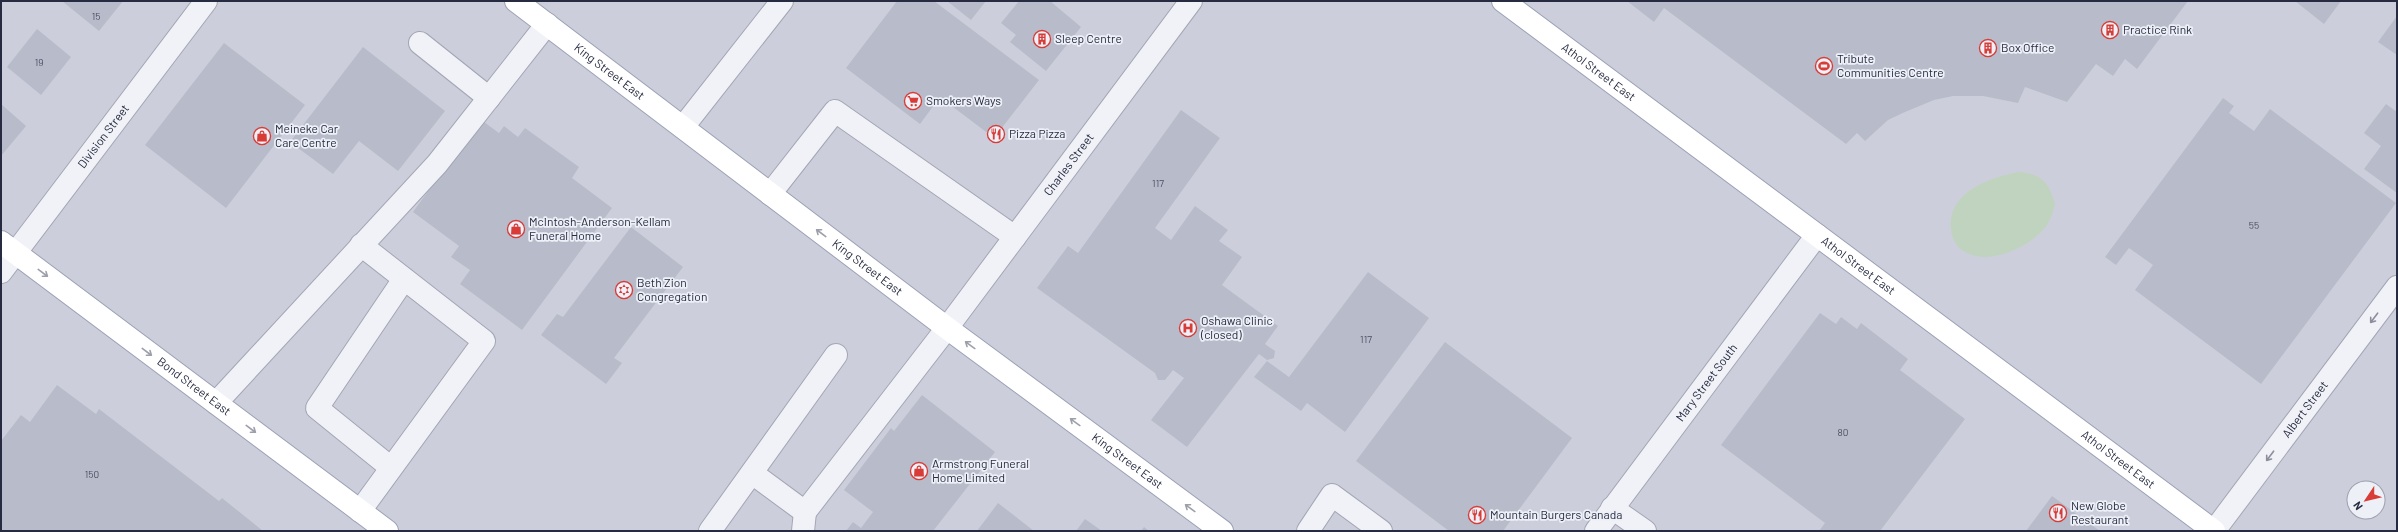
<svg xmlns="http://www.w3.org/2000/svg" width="2398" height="532" font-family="Barlow,sans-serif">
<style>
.built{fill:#cccfdb;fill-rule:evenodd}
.green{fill:#c0d3be}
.building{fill:#b8bbc9}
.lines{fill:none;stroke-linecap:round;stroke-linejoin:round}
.minor-casing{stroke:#a3a6b3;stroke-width:24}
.major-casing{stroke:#9ca2b6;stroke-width:24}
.minor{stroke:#f1f2f7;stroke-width:22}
.major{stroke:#fff;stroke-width:22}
.oneway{stroke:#9da0aa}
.oneway2{stroke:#8c8e9c}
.labels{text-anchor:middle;stroke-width:3.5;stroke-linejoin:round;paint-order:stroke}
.number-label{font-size:10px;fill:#4a4f63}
.poi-label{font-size:12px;fill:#262b41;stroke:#edf0f6;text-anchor:start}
.street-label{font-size:12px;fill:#262b41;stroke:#edf0f6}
</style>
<rect width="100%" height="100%" fill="#dee0e9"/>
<path class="built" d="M1,1H2397V531H1ZM2354,488H2378V512H2354Z"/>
<path class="green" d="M2018,172C2041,173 2049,182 2055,204C2053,212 2050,222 2044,229C2028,247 1991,265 1967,253C1957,249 1952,239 1951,229C1947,192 1989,178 2018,172Z"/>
<g class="building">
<polygon points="62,1 123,1 99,31"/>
<polygon points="897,1 934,1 1039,80 994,138 940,97 920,124 846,68"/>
<polygon points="947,1 986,1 971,20"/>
<polygon points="1019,1 1050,1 1081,27 1046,71 1010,42 1016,35 1001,23"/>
<polygon points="1627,1 2188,1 2137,69 2125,59 2113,76 2096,64 2067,102 2025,87 2018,103 1983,96 1953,96 1934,100 1905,112 1888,120 1865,141 1857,133 1846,144 1664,8 1654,22"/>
<polygon points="2295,1 2341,1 2324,24"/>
<polygon points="2397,16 2397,55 2378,42"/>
<polygon points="37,29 71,57 41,95 7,67"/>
<polygon points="224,43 305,105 226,208 145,145"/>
<polygon points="363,47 445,111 398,171 359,141 333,174 290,142"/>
<polygon points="2223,98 2234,106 2229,113 2254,131 2270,109 2396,203 2261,384 2135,290 2153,265 2129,248 2116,265 2105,257"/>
<polygon points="1,104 26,126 1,156"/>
<polygon points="2386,104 2397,112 2397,193 2364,169 2381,146 2364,133"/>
<polygon points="1181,110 1220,138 1155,228 1171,240 1195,206 1228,230 1219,241 1242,257 1222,285 1278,326 1265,344 1275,351 1274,358 1267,360 1259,354 1187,447 1151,420 1184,378 1173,370 1165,380 1158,380 1155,373 1037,288 1068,246 1078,253"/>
<polygon points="480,119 499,133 504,126 518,137 525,128 579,167 572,178 612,208 522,330 460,284 470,270 451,257 459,246 413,212"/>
<polygon points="631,227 683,267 614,358 622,363 606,384 541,335 557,314 563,317"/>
<polygon points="1368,272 1429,318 1345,432 1307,403 1301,411 1254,377 1267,361 1289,377"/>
<polygon points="1820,313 1836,324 1841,317 1857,329 1861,323 1908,359 1900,370 1965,419 1880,531 1819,531 1825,523 1721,445"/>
<polygon points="1445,342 1572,438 1503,531 1449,531 1356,461"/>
<polygon points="57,385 96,414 99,409 219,501 222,498 263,531 1,531 1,441 21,415 30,422"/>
<polygon points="922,395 995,452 933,531 846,531 853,522 861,528 873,512 844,490 891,428 894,431"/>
<polygon points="2052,496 2100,531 2026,531"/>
<polygon points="998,503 1034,531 977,531"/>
<polygon points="1085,519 1102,531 1076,531"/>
<polygon points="1144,527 1149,531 1141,531"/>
</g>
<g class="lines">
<g class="minor-casing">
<g id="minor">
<polyline points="420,43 489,98"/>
<polyline points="683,127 782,1"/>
<polyline points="770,194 835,111 1015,237"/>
<path id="s1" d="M1,272L206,1"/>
<polyline points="216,403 437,164 547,24"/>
<polyline points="390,467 317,408 404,279"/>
<path id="s2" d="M752,473L805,512L947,328L1191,1"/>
<polyline points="1612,508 1645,531"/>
<polyline points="360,511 484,341 361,245"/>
<polyline points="710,531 836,355"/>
<polyline points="803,531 805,512"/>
<polyline points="1308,531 1332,495 1381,531"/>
<path id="s3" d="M1596,531L1817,235"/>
<path id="s4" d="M2214,531L2397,287"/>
</g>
</g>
<g class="major-casing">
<g id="major">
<path id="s5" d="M516,1L947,328L1222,531"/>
<path id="s6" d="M1503,1L2214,531"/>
<path id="s7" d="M1,242L387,531"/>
</g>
</g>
<use href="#minor" class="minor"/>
<use href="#major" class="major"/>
</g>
<defs><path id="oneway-shaft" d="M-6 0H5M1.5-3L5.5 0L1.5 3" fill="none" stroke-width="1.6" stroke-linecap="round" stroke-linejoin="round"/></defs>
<g class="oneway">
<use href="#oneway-shaft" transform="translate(821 233) rotate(-143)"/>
<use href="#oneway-shaft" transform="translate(43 273) rotate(37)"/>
<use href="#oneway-shaft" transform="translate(970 345) rotate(-144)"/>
<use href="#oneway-shaft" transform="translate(147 352) rotate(37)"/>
<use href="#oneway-shaft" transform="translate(1075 422) rotate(-144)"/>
<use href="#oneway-shaft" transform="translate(251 429) rotate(37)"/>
<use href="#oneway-shaft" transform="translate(1190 508) rotate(-144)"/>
</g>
<g class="oneway2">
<use href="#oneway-shaft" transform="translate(2374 318) rotate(127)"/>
<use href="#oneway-shaft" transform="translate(2270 456) rotate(127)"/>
</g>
<defs>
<g id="building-ring" transform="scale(0.9)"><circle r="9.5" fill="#edf0f6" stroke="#d93b37" stroke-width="1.5"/><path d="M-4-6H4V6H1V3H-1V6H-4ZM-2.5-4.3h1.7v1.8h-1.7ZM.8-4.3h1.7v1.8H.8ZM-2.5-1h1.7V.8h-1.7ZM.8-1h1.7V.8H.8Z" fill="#d93b37"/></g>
<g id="stadium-ring" transform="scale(0.9)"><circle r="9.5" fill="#edf0f6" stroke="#d93b37" stroke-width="1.5"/><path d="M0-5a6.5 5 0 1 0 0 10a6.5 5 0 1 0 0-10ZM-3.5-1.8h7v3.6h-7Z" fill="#d93b37"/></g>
<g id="supermarket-ring" transform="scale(0.9)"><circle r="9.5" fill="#edf0f6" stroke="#d93b37" stroke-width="1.5"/><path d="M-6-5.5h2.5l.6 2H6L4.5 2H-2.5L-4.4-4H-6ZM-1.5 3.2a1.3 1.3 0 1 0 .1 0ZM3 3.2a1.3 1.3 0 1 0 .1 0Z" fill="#d93b37"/></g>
<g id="restaurant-ring" transform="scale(0.9)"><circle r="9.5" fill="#edf0f6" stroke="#d93b37" stroke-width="1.5"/><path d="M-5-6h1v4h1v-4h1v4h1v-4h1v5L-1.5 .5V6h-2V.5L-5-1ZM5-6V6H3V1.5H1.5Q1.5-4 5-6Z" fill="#d93b37"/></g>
<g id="shop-ring" transform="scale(0.9)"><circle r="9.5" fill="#edf0f6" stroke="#d93b37" stroke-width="1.5"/><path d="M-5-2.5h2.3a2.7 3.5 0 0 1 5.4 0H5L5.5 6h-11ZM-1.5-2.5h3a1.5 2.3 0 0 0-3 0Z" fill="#d93b37"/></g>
<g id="synagogue-ring" transform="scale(0.9)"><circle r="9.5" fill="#edf0f6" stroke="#d93b37" stroke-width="1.5"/><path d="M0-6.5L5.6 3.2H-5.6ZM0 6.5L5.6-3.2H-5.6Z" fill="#d93b37"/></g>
<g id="hospital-ring" transform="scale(0.9)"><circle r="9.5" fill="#edf0f6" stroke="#d93b37" stroke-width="1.5"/><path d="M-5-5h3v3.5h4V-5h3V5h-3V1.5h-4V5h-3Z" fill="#d93b37"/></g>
</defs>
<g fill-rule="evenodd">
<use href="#building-ring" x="2110" y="30"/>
<use href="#building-ring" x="1042" y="39"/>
<use href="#building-ring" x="1988" y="48"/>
<use href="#stadium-ring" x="1824" y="66"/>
<use href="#supermarket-ring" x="913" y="101"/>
<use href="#restaurant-ring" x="996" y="134"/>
<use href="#shop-ring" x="262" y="136"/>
<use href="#shop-ring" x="516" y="229"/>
<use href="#synagogue-ring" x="624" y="290"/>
<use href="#hospital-ring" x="1188" y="328"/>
<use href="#shop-ring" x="919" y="471"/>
<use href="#restaurant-ring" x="2058" y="513"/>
<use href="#restaurant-ring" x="1477" y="515"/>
</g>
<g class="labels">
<g class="number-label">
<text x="96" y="20">15</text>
<text x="39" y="66">19</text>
<text x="1158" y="187">117</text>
<text x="2254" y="229">55</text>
<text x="1366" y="343">117</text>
<text x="1843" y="436">80</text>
<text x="92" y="478">150</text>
</g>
<g class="poi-label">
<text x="2123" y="34">Practice Rink</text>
<text x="1055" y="43">Sleep Centre</text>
<text x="2001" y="52">Box Office</text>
<text x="1837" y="63">Tribute<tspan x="1837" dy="14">Communities Centre</tspan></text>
<text x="926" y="105">Smokers Ways</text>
<text x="275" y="133">Meineke Car<tspan x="275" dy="14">Care Centre</tspan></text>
<text x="1009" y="138">Pizza Pizza</text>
<text x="529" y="226">McIntosh-Anderson-Kellam<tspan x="529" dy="14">Funeral Home</tspan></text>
<text x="637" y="287">Beth Zion<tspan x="637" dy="14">Congregation</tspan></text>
<text x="1201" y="325">Oshawa Clinic<tspan x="1201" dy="14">(closed)</tspan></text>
<text x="932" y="468">Armstrong Funeral<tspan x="932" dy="14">Home Limited</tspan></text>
<text x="2071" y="510">New Globe<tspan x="2071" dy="14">Restaurant</tspan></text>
<text x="1490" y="519">Mountain Burgers Canada</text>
</g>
<g class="street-label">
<text dy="4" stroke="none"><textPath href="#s5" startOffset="117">King Street East</textPath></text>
<text dy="4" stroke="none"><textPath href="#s6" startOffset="119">Athol Street East</textPath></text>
<text dy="4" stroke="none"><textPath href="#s1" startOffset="170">Division Street</textPath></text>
<text dy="4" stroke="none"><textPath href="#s2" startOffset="502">Charles Street</textPath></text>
<text dy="4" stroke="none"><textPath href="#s6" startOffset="443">Athol Street East</textPath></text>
<text dy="4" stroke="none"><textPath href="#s5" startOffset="441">King Street East</textPath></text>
<text dy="4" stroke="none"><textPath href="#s3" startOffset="185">Mary Street South</textPath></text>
<text dy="4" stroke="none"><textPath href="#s7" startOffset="241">Bond Street East</textPath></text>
<text dy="4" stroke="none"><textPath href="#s4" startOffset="152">Albert Street</textPath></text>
<text dy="4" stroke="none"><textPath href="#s6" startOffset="767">Athol Street East</textPath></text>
<text dy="4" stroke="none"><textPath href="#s5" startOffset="765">King Street East</textPath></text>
</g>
</g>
<rect width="2398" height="532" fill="none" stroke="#262b41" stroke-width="4"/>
<g transform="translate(2366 500) rotate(235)"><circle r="19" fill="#edf0f6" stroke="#9da1ae"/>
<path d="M0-3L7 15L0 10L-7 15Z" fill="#d93b37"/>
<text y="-6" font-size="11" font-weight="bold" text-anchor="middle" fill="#262b41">N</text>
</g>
</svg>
